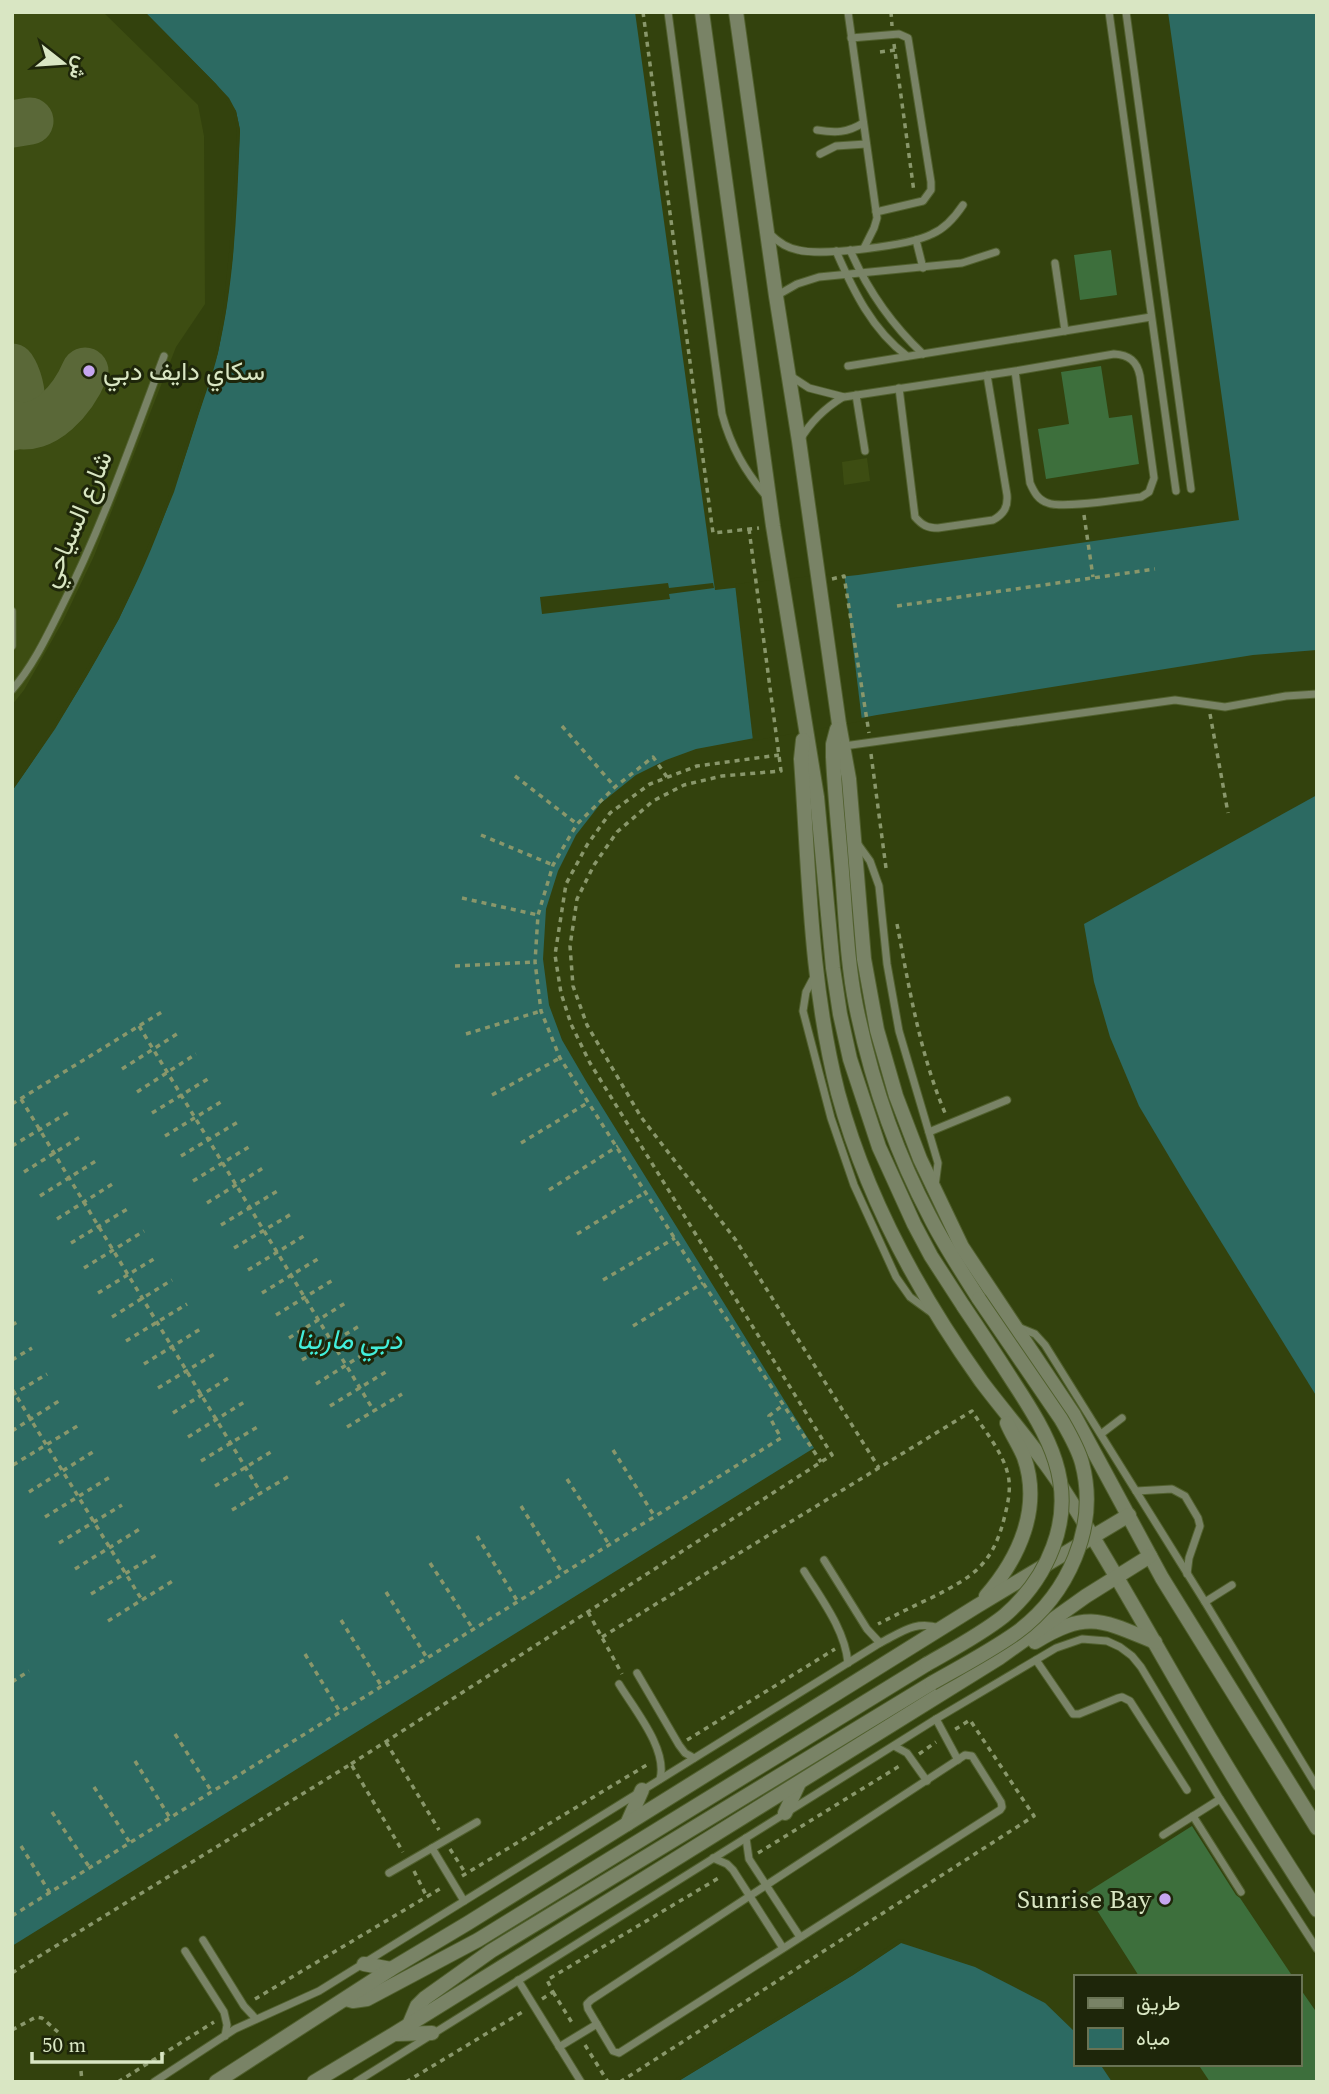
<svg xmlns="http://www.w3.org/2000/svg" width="1329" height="2094" font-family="Spectral,Vazirmatn,serif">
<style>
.built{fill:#3d4d12}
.water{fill:#2c6a62}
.pier{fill:#33420d}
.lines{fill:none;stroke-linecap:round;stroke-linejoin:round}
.taxiway{stroke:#5a6838;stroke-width:47}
.building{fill:#3d6f3c}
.service-casing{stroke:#51602e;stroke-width:9}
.tertiary-casing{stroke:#51602e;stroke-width:16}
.path{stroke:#89976b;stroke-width:3.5;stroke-dasharray:5 5;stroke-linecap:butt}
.service{stroke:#798366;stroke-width:7}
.tertiary{stroke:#798366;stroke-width:14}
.tertiary-bridge-casing{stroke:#51602e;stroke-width:16;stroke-linecap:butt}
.tertiary-bridge{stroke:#798366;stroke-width:14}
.poi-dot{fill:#c6a6f0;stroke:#1e260a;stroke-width:2.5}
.labels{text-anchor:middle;stroke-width:6;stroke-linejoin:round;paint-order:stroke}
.poi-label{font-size:26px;fill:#d9e6c3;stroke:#1e260a;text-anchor:start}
.street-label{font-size:26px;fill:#d9e6c3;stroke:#1e260a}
.water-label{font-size:28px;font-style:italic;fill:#42eedb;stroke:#1e260a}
</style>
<rect width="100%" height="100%" fill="#33420d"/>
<g class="built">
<polygon points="12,12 103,12 198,105 204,136 205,304 176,347 94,556 63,621 24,690 12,705"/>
<polygon points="867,458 870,481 844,485 842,462"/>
</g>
<g class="water">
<path d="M145,12H635L715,590L858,575L1239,520L1168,12H1317V650L1253,655L877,715L696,749L666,760L636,775L601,803L576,835L558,871L546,909L543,959L549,1005L562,1040L586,1081L814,1448L12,1946V791C51,736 87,679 118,620C151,557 175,490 196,423C203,399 213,376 218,352C235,280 237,204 240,130L236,111L216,84Z"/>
<polygon points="1317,795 1317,1397 1186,1185 1139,1106 1110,1037 1094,982 1084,924"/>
<polygon points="901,1943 975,1967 1045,2003 1075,2032 1075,2064 1100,2064 1112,2082 677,2082 853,1975"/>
</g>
<g class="pier">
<polygon points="145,12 216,84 229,98 236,111 240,130 233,254 226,310 218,353 194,428 174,492 144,564 119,619 83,682 55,729 12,791 12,785 52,727 80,680 116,617 141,563 171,490 191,427 215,352 223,309 229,253 235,171 237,131 233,112 226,100 214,86 141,13"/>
<polygon points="844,573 862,721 753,741 735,584"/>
<polygon points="668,583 669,588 713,583 714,588 669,594 670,599 542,614 540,597"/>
<polygon points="899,1939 905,1940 853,1975 677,2082 673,2082 675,2079 852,1972"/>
</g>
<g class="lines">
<g class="taxiway">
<polyline points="12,124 30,121"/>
<path d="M12,367C22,382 23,401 22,419L12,427"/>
<path d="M12,424C45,435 74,397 85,371"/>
</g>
</g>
<g class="building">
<polygon points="1111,250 1117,295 1080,300 1074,255"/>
<polygon points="1101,366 1109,418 1132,415 1139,464 1046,479 1038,429 1069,424 1061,372"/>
<polygon points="1192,1826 1236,1895 1240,1898 1293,1977 1139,1977 1137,1973 1086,1893"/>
<polygon points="1299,1987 1317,2013 1317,2082 1210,2082 1198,2064 1299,2064"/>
</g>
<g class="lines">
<g class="service-casing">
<g id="service">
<path d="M668,12L722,414C731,447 745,471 766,496"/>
<polyline points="848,12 877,218 874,228 864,248"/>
<polyline points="1109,12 1176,491"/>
<polyline points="1126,12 1191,489"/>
<polyline points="851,38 899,34 908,38 931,182 931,190 923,201 876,212"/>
<path d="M817,130C835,133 847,133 863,123"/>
<polyline points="820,154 836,146 866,144"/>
<path d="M770,234C778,242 787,248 798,250C822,256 909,246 932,234C946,228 955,217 963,205"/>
<polyline points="916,240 923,268"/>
<path d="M850,250C868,291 891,324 923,354"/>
<path d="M836,251C853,290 872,330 907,356"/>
<polyline points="1055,263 1065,331"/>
<polyline points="776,296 797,284 819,277 962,263 996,252"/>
<polyline points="848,366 1151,317"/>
<path d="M789,375L809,388L844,397L1015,371L1114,354C1129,355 1137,361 1140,376L1154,478L1149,492L1141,497C1122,499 1063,509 1048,503C1038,500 1034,492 1030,483L1015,371"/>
<path d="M899,388L915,517C922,525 927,528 938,528L993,520C1004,514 1008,507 1007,495L987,375"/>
<polyline points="856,395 865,451"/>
<path d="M800,440C811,421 825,408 843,397"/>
<polyline points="12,611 12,646"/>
<path d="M12,690C33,666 47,636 61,608C102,527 132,441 164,356"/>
<polyline points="844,746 1175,700 1225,707 1286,696 1317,694"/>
<polyline points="857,843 870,861 879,886 887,964 899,1031 938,1163 935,1186"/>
<polyline points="815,975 806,992 803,1011 831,1118 854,1185 896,1277 910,1297 932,1313"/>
<polyline points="929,1132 1007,1100"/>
<polyline points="1018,1327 1035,1334 1045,1345 1205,1602 1317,1787"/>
<polyline points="1101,1434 1122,1418"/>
<polyline points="1136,1491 1172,1489 1185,1496 1198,1518 1200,1526 1189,1558 1187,1574"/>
<polyline points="824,1560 867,1629 880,1643"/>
<path d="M804,1571C822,1600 845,1630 848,1663"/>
<polyline points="1205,1602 1232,1585"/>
<polyline points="1036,1660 1073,1714 1079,1714 1118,1698 1122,1697 1130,1701 1187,1790"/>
<polyline points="637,1673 679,1745 685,1753 694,1758"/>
<path d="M619,1684C634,1709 668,1749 660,1779"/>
<polyline points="936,1719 958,1760"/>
<polyline points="894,1746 907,1753 927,1781"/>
<polygon points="965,1755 972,1756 1001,1802 1002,1807 1000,1810 619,2053 613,2051 588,2009 587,2004 591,2000"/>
<polyline points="1193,1816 1241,1892"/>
<polyline points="1163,1835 1220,1799"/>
<polyline points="746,1838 749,1859 800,1937"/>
<polyline points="432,1848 464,1901"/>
<polyline points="713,1858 727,1864 733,1870 783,1948"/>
<polyline points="389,1873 477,1822"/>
<polyline points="203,1940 244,2006 256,2019"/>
<polyline points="185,1951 224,2012 227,2025 225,2036"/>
<polyline points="518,1980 581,2082"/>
<polyline points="559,2047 597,2024"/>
<path d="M154,2082L235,2029L319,1991L880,1643C902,1632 915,1620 940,1628"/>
<polyline points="356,2082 936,1719 1056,1648 1082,1639 1107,1641 1120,1647 1132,1656 1141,1667 1220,1799 1317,1949"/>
</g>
</g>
<g class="tertiary-casing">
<g id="tertiary">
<polyline points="702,12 773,526 817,797 833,968 840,1014 850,1059 879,1147 914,1224 931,1256 964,1307"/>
<polyline points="736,12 776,296 799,441 839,724 849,779 864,959 877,1030 896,1096 920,1159 962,1247 1074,1415 1162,1578 1317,1828"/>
<path d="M837,729L833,744V757C835,800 840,842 843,885C846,925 848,966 856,1006C871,1079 895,1151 930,1217C944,1245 962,1272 979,1299"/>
<path d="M803,740L801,759C809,871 810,984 838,1093C866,1197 919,1294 981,1381C1008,1417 1039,1451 1063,1489C1112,1565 1155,1645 1201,1723C1238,1786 1277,1848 1317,1910"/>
<path d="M986,1596C1019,1558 1042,1508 1024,1457C1019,1445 1012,1435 1007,1423"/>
<path d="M1035,1642C1087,1610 1102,1620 1155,1642"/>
<polyline points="785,1813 799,1783"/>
<polyline points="627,1824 642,1790"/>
<polyline points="364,1964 391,1969"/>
<polyline points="346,1999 353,2001 367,1999 478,1940 927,1664"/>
<polyline points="409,2025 417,2006 425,1998 491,1951 932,1683"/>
<polyline points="396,2034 432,2033"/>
<polyline points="216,2082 391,1969 468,1923 977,1606 1129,1515"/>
<polyline points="314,2082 394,2034 999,1658 1086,1596 1150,1556"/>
</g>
</g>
<g class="path">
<polyline points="643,12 713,533 759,528"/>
<polyline points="891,12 892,26"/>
<polyline points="894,44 914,192"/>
<polyline points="880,52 895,50"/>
<polyline points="1084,515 1093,577"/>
<polyline points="749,529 781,771 722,776 684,785 653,801 617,832 594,865 577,899 570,946 573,986 587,1025 641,1117 735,1239 879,1468"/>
<polyline points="832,579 844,576 869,733"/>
<polyline points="897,606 1155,569"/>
<polyline points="1210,714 1228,813"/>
<polyline points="562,726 615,787"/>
<polyline points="871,754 886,868"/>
<polyline points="515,776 577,824"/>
<polyline points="667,777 653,757 615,787 577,824 553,865 538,915 535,962 541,1011 560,1058 703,1283 821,1462"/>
<polyline points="481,835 553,865"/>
<polyline points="462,898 538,915"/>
<path d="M897,924C909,987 920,1054 945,1113"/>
<polyline points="455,966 535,962"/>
<polyline points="139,1026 374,1411"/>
<polyline points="466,1034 541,1011"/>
<polyline points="122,1069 180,1032"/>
<polyline points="137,1092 196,1054"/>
<polyline points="492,1095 560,1058"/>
<polyline points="21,1099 261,1493"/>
<polyline points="12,1104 165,1010"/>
<polyline points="152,1113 211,1077"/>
<polyline points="165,1136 224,1100"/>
<polyline points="521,1143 589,1102"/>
<polyline points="12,1146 69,1112"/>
<polyline points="181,1156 238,1122"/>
<polyline points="24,1172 83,1135"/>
<polyline points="193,1181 252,1145"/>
<polyline points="549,1190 618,1146"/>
<polyline points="40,1196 99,1159"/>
<polyline points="207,1203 263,1168"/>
<polyline points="57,1219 114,1183"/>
<polyline points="221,1225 279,1190"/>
<polyline points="577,1234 646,1192"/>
<polyline points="71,1243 129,1208"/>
<polyline points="234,1248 293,1213"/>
<polyline points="84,1268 144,1231"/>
<polyline points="248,1270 307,1234"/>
<polyline points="603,1280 675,1238"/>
<polyline points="98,1293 157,1257"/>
<polyline points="262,1293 321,1257"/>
<polyline points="276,1315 333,1280"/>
<polyline points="112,1317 172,1280"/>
<polyline points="12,1325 17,1322"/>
<polyline points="633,1326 703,1283"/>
<polyline points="289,1338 347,1302"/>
<polyline points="126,1341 187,1304"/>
<polyline points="12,1360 32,1348"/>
<polyline points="302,1360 361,1325"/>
<polyline points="144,1364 202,1328"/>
<polyline points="316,1384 375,1347"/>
<polyline points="158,1388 216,1353"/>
<polyline points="12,1389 142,1600"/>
<polyline points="12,1395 47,1374"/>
<polyline points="330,1406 389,1370"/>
<polyline points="173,1413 230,1377"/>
<polyline points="347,1427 402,1394"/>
<polyline points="12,1431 62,1399"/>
<polyline points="188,1437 246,1401"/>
<polyline points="613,1450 655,1517"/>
<polyline points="201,1461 259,1426"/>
<polyline points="13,1465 79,1425"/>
<polyline points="567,1479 610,1546"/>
<polyline points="215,1486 274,1450"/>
<polyline points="29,1492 96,1450"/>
<polyline points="521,1506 563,1574"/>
<polyline points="232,1510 291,1475"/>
<polyline points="45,1517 110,1477"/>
<polyline points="477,1536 518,1602"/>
<polyline points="59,1543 122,1505"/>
<polyline points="430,1563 473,1629"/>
<polyline points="75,1569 143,1527"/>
<polyline points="386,1592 427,1658"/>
<polyline points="91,1594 158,1554"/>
<polyline points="588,1612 622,1674"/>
<polyline points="341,1620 382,1687"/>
<polyline points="108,1621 176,1579"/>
<path d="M602,1637L972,1411C984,1430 1001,1450 1007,1471C1012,1487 1008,1503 1004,1519C992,1566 972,1577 931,1598C913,1606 896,1615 878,1624"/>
<polyline points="305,1654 340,1712"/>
<polyline points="12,1682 29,1671"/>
<polyline points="175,1734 212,1792"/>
<polyline points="687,1740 835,1649"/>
<polyline points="386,1742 439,1830"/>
<polyline points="919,1754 936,1742"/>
<polyline points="135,1761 170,1818"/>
<polyline points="351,1764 832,1455 590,1063 571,1024 561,993 555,955 566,884 587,845 610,813 650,784 697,766 779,755"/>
<polyline points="94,1787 130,1843"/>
<polyline points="52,1812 90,1868"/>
<polyline points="21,1846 50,1893"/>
<polyline points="450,1849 466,1874"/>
<polyline points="758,1853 901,1765"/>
<polyline points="414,1871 427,1897"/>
<polyline points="462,1876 650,1763"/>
<polyline points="12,1916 781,1438 769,1416 783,1405"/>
<polyline points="12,1973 351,1764 403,1852"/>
<polyline points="553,1992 574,2026"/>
<polyline points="255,1999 443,1887"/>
<polyline points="542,1999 553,1992 547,1980 722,1876"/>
<polyline points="12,2030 36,2017 42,2018 58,2032"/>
<polyline points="585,2045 608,2082"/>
<polyline points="81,2071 82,2082"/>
<polyline points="118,2082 214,2022"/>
<polyline points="406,2082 524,2011"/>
<polyline points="620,2082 1034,1816 970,1720 954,1730"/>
</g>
<use href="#service" class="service"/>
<use href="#tertiary" class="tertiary"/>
<g class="tertiary-bridge-casing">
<g id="tertiary-bridge">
<path d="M927,1664C953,1649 980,1635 1004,1616C1026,1597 1043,1574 1053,1547C1077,1484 1048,1435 1014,1383C998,1358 981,1332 964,1307"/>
<path d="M932,1683C960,1667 989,1652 1016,1633C1068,1595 1099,1527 1082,1463C1078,1448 1069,1433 1061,1419L979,1299"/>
</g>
</g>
<use href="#tertiary-bridge" class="tertiary-bridge"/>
</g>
<g class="poi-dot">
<circle cx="89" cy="371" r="7"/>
<circle cx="1165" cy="1899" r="7"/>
</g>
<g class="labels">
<g class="poi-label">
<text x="103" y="380">سكاي دايف دبي</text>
<text x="1151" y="1908" text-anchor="end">Sunrise Bay</text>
</g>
<g class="street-label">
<text transform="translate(76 519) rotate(-67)" y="9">شارع السياحي</text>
</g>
<g class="water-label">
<text x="349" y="1349">دبي مارينا</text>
</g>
</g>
<rect width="1329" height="2094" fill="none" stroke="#d9e6c3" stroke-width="28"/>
<rect x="1074" y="1975" width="228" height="91" fill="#1e260a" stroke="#697354" stroke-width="2"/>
<rect x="1088" y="1998" width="35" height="10" fill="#798366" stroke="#697354" stroke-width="2"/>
<text x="1136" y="2010" font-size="21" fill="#d9e6c3">طريق</text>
<rect x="1088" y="2028" width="35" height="21" fill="#2c6a62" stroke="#697354" stroke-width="2"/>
<text x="1136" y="2045" font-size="21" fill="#d9e6c3">مياه</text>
<g transform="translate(63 63) rotate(107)" stroke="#1e260a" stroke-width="5" paint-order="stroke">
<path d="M0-5L12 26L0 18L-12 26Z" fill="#d9e6c3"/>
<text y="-10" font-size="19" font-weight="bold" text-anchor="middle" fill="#d9e6c3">ش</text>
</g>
<path d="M32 2052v10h130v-10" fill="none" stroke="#d9e6c3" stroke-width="3.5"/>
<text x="42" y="2052" font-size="21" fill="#d9e6c3" stroke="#1e260a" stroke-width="5" paint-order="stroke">50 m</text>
</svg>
